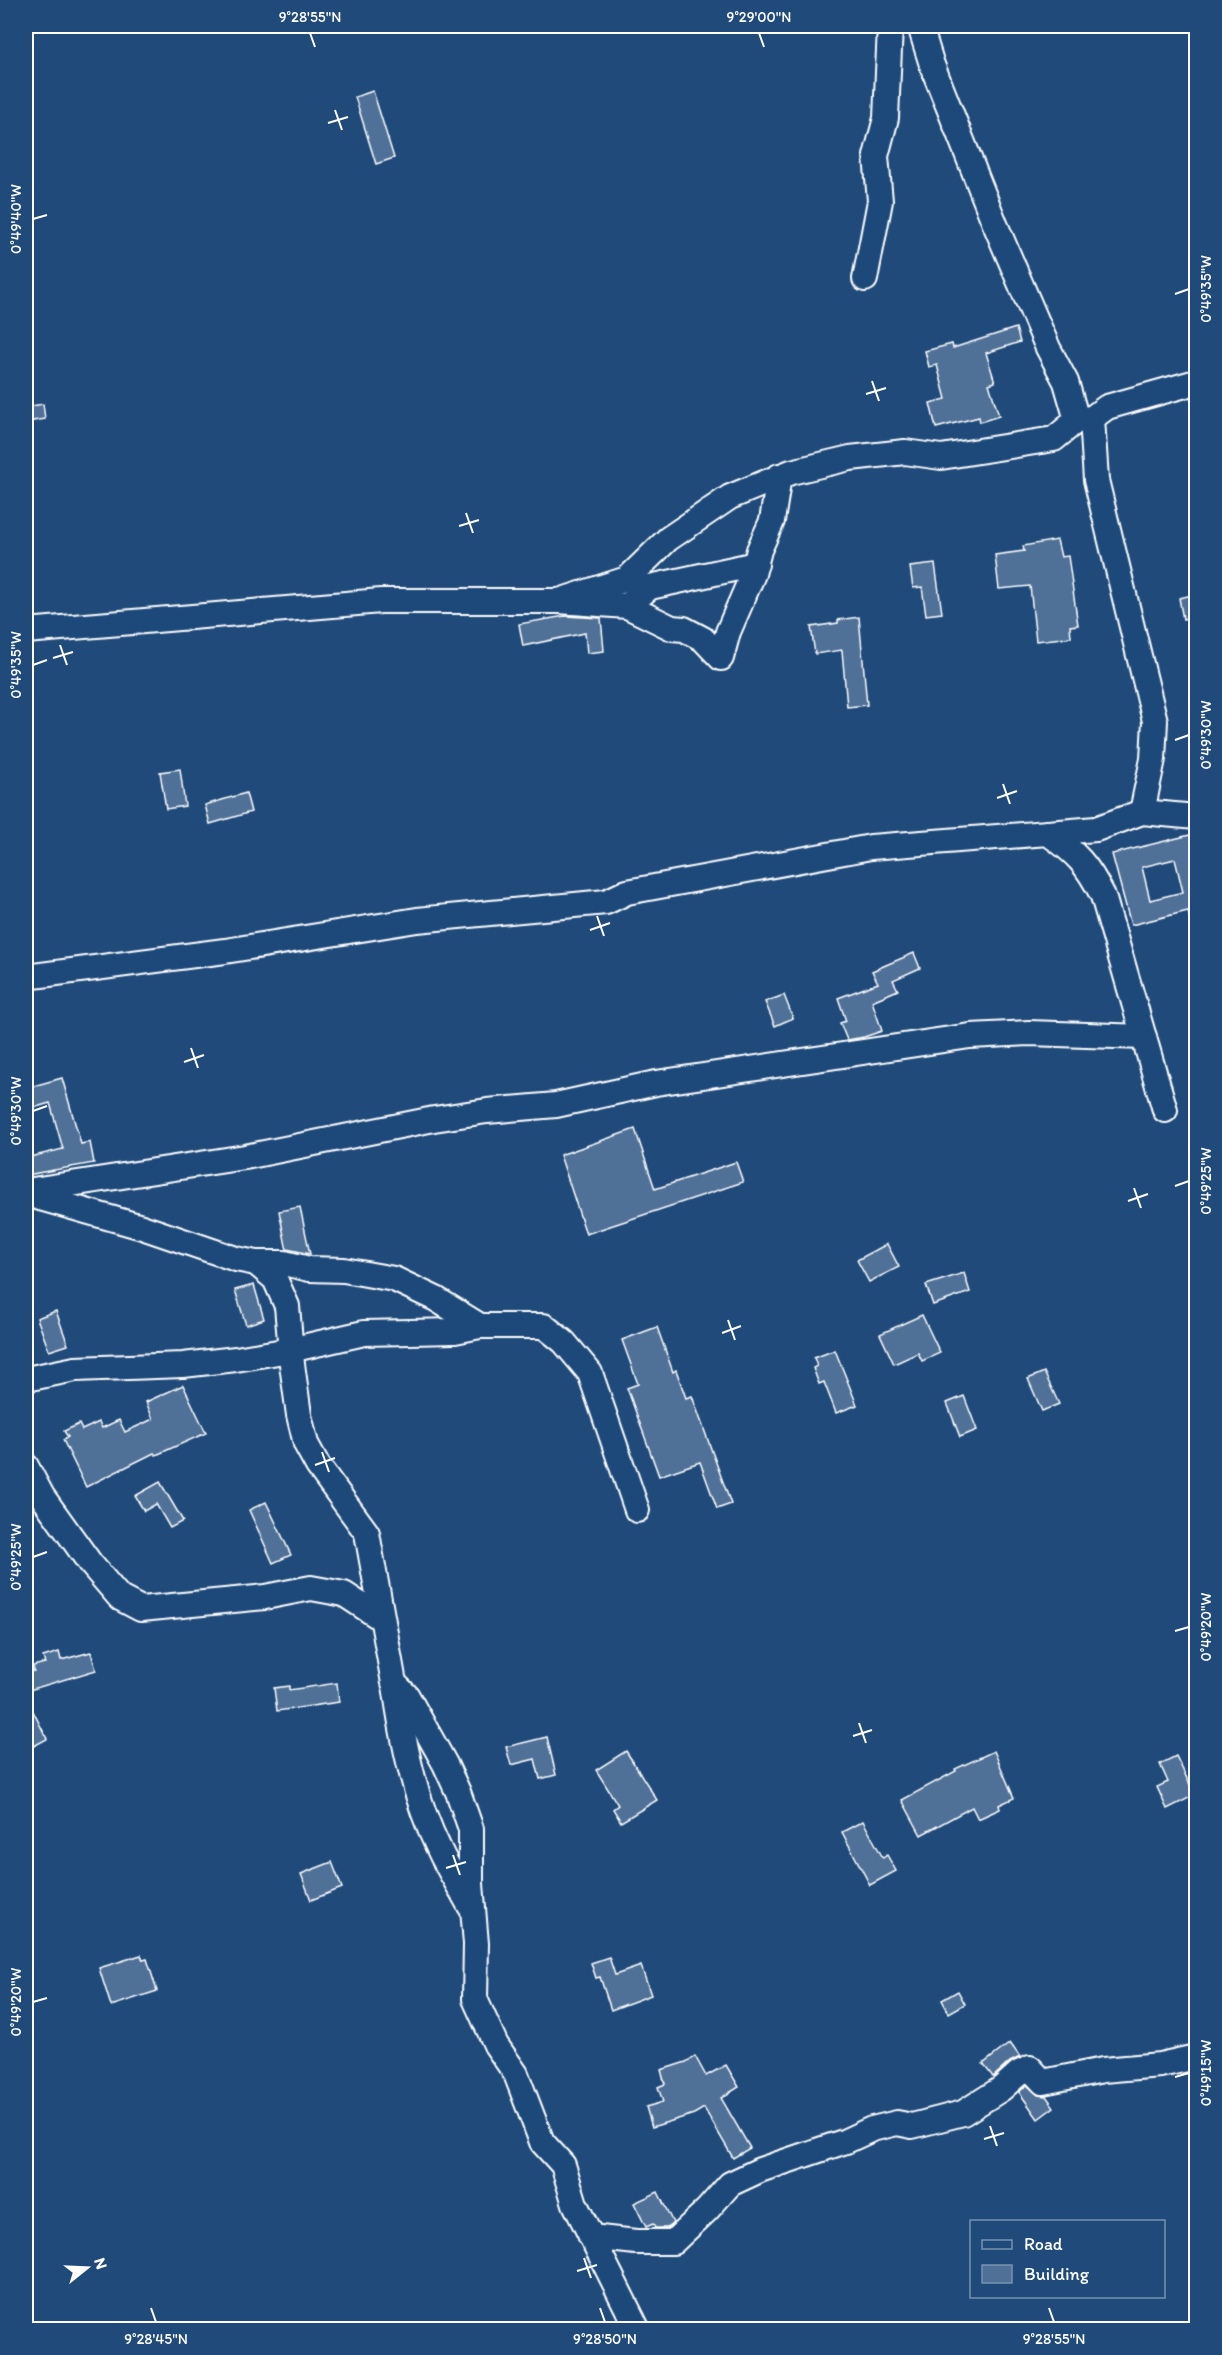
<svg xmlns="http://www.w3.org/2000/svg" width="1222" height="2355" font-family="Itim,sans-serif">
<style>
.building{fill:#507197;stroke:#fff;stroke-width:1.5;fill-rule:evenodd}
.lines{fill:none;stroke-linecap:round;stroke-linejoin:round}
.minor-casing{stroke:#fff;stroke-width:28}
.minor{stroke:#1f4a7a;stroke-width:24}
.ticks{fill:none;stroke:#fff;stroke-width:2}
.neatline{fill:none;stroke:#fff;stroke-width:2}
.ticks-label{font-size:15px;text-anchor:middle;fill:#fff}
</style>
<rect width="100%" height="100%" fill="#1f4a7a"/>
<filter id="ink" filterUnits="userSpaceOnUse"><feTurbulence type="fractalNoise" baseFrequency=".0167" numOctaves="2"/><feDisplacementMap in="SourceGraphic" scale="12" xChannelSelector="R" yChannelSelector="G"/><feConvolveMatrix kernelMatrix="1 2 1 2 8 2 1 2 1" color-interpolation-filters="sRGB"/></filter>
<g filter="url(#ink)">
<g class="building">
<polygon points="373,91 394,158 376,164 355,97"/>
<polygon points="1016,328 1020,342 986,353 995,382 989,384 999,416 980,422 979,417 936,428 930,403 946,399 937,365 929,367 925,351 952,344 953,348"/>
<polygon points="43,404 45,419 26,422 26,407"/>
<polygon points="1057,540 1061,557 1068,556 1078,625 1070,626 1071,637 1036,641 1030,586 999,589 995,555 1024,551 1023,546"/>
<polygon points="935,564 942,613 926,615 922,587 913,588 910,567"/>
<polygon points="1197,594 1197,616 1183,619 1179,598"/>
<polygon points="565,616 601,618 604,651 587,653 585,633 523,646 519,624"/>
<polygon points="859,617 867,705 847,707 842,650 815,654 811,627 838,623 838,620"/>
<polygon points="180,769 185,806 166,809 160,772"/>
<polygon points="246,793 251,812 210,824 205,805"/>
<path d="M1190,835L1197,863V923L1191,924L1188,911L1131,925L1112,854ZM1175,859L1183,892L1150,900L1142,867Z"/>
<polygon points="914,953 920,968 893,980 898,990 872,1001 882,1031 864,1037 847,1040 840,1023 846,1021 838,998 878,983 872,971"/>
<polygon points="784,995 793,1018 775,1026 765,1002"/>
<polygon points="62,1078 81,1144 90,1142 94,1163 26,1175 26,1158 63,1149 50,1103 26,1110 26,1088"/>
<polygon points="635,1129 655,1189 736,1162 743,1182 586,1234 560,1155"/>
<polygon points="300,1207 310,1254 287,1249 286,1246 279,1211"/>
<polygon points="887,1244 899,1267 869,1282 857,1260"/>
<polygon points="964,1273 970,1292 933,1305 926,1285"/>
<polygon points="254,1285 264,1319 246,1325 235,1290"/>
<polygon points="56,1311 68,1345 49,1351 37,1318"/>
<polygon points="922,1315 940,1353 922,1361 918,1353 894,1364 880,1334"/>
<polygon points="657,1327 673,1372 676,1370 686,1398 692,1396 731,1504 717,1509 700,1462 659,1476 627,1388 638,1384 622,1340"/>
<polygon points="835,1350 857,1405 836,1413 824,1382 819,1384 813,1368 817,1366 814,1358"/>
<polygon points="1044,1372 1059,1404 1042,1411 1028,1379"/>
<polygon points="183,1385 206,1433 156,1455 154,1453 86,1487 63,1440 68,1437 64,1431 79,1424 82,1430 99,1422 102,1428 119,1420 125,1432 153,1419 146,1402"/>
<polygon points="964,1396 977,1430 960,1437 947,1403"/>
<polygon points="160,1482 183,1521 170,1528 156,1504 144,1511 135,1496"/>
<polygon points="266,1502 291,1555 273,1563 249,1510"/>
<polygon points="59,1652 61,1660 91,1652 96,1670 26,1691 26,1673 34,1671 33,1666 45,1663 43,1657"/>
<polygon points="337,1683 339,1702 277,1711 274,1688 289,1686 289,1690"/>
<polygon points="26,1697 47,1739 30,1748 26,1739"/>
<polygon points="547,1737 556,1775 540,1779 535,1759 511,1765 506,1747"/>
<polygon points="626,1751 657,1800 621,1822 613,1809 618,1805 596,1770"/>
<polygon points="994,1751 1014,1798 999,1805 1000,1809 978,1819 972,1807 921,1835 902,1800 956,1771 955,1769"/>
<polygon points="1176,1756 1195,1795 1167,1809 1157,1787 1168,1782 1160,1764"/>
<polygon points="863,1821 883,1858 887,1855 896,1871 870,1885 842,1832"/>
<polygon points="332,1862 342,1888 311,1900 301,1874"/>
<polygon points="141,1955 143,1960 147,1959 157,1991 111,2006 99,1968"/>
<polygon points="609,1957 615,1975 641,1966 651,1995 611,2010 600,1977 596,1978 591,1963"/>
<polygon points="958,1991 965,2004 949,2013 942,2000"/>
<polygon points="1010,2043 1020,2057 1010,2062 993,2077 983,2064"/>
<polygon points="695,2056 706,2076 726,2065 739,2087 721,2098 750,2148 733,2158 704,2108 694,2114 652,2127 646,2107 663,2102 658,2087 665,2084 661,2070 686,2062"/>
<polygon points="1027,2085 1038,2095 1046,2096 1054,2107 1038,2119 1019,2092"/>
<polygon points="658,2192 673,2223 667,2228 655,2228 653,2224 646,2227 634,2203"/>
</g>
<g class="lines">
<g class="minor-casing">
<g id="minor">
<polyline points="865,279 880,201 876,156 886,118 890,26"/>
<polyline points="1092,418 1096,480 1155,721 1153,759 1142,812"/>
<polyline points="1077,420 1092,418 1107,407 1196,382"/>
<polyline points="559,601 627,579 668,539 730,497 791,472 850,458 905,452 941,457 1054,439 1077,420 1066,382 1048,348 995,224 932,65 920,26"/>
<polyline points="627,606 650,587 756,564"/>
<polyline points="26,631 381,601 559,601 627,606 672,628 684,629 703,639 721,658 728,632 753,574 759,550 772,521 779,476"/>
<polyline points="1048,833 1096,829 1142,812 1196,817"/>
<path d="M26,977L225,951L417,920L606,902L627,892L871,847L1048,833C1077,854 1087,864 1103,896L1165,1110"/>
<polyline points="26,1191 245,1157 434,1119 487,1111 556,1105 656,1083 970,1036 1029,1033 1144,1037"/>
<polyline points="26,1194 142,1227 236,1259 256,1263 284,1263 309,1269 344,1270 394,1279 436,1299 480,1326 544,1326 564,1342 590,1373 637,1510"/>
<polyline points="256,1263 275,1279 287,1306 292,1364 299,1415 306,1444 318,1466 367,1533 394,1683 407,1696 445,1764 458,1792 471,1829 471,1884 476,1944 475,1999 496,2045 516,2074 542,2142 563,2165 575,2204 638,2330"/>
<polyline points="26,1379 75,1369 183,1365 236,1359 290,1350 364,1333 455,1331 480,1326"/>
<polyline points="26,1466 42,1496 90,1563 120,1598 141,1609 265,1597 311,1588 344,1594 382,1619"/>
<path d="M395,1685C403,1741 414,1798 439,1849C448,1869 460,1887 470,1906"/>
<polyline points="591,2237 636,2242 673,2242 707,2210 730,2184 760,2170 846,2141 872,2129 897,2123 912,2126 963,2113 1001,2089 1019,2073 1030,2068 1043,2082 1103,2070 1160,2065 1196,2057"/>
</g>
</g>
<use href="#minor" class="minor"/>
</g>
</g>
<path class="ticks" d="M310,33L315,47M759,33L764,47M335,110L342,130M328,123L348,117M33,219L47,215M1175,294L1189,289M872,381L879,401M866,394L886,388M466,513L473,533M459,526L479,520M60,645L67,665M53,658L73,652M33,665L47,660M1175,740L1189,735M1003,784L1010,804M997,798L1017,791M597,916L604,936M590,930L610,923M191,1048L198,1068M184,1062L204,1055M33,1111L47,1106M1175,1186L1189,1181M1134,1188L1141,1208M1128,1201L1148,1194M728,1320L735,1340M722,1333L741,1326M322,1452L329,1472M315,1465L335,1458M33,1557L47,1552M1175,1631L1189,1627M859,1723L866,1743M853,1736L872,1730M453,1855L460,1875M446,1868L466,1862M33,2002L47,1998M1175,2077L1189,2073M990,2126L997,2146M984,2139L1004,2133M584,2258L591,2278M577,2271L597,2265M151,2308L156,2322M600,2308L605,2322M1049,2308L1054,2322"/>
<rect width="1222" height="2355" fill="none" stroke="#1f4a7a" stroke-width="66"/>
<rect x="970" y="2220" width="195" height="78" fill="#1f4a7a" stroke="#7992af" stroke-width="1.5"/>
<rect x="982" y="2240" width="30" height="9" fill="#1f4a7a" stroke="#7992af" stroke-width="1.5"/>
<text x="1024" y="2250" font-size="18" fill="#ffffff">Road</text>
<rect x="982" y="2265" width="30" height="18" fill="#507197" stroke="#7992af" stroke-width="1.5"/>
<text x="1024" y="2280" font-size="18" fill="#ffffff">Building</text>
<g transform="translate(87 2268) rotate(72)" stroke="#1f4a7a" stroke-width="4.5" paint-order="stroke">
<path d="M0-4.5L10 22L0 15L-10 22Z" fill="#ffffff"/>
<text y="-9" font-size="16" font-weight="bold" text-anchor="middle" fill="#ffffff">N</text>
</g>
<rect x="33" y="33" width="1156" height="2289" class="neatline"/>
<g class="ticks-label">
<text x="310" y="22">9°28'55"N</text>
<text x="759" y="22">9°29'00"N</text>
<text transform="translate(16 219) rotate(-90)" y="5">0°49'40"W</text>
<text transform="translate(1206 289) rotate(-90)" y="5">0°49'35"W</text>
<text transform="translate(16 665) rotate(-90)" y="5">0°49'35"W</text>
<text transform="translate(1206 735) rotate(-90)" y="5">0°49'30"W</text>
<text transform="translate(16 1111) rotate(-90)" y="5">0°49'30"W</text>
<text transform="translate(1206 1181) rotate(-90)" y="5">0°49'25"W</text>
<text transform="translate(16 1557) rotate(-90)" y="5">0°49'25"W</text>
<text transform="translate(1206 1627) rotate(-90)" y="5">0°49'20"W</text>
<text transform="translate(16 2002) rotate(-90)" y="5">0°49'20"W</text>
<text transform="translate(1206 2073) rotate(-90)" y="5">0°49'15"W</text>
<text x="156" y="2344">9°28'45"N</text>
<text x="605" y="2344">9°28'50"N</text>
<text x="1054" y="2344">9°28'55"N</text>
</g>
</svg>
